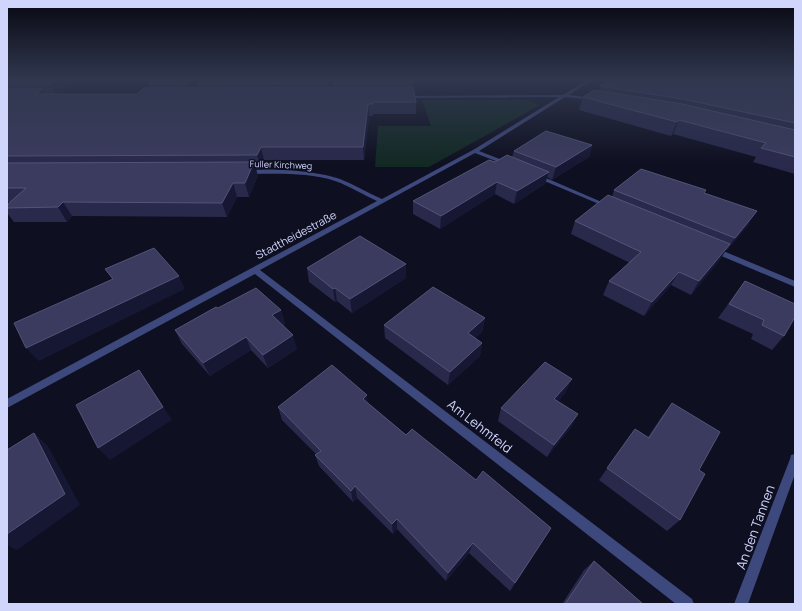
<svg xmlns="http://www.w3.org/2000/svg" width="802" height="611" font-family="Manrope,sans-serif">
<style>
.green{fill:#122923}
.lines{fill:none;stroke-linecap:round;stroke-linejoin:round}
.service{fill:#3d487c;fill-rule:evenodd}
.minor{fill:#3d487c;fill-rule:evenodd}
.wall{fill:#29294c}
.shaded-wall{fill:#161733}
.building{fill:#3b3b5f;stroke:#525478}
.labels{text-anchor:middle;stroke-width:3;stroke-linejoin:round;paint-order:stroke}
.far-street-label{font-size:9px;fill:#d0d5fc;stroke:#0e0f20}
.street-label{font-size:11px;fill:#d0d5fc;stroke:#0e0f20}
.near-street-label{font-size:13px;fill:#d0d5fc;stroke:#0e0f20}
</style>
<rect width="100%" height="100%" fill="#0e0f20"/>
<polygon class="green" points="422,100 526,100 540,105 429,167 375,167 378,126 431,126"/>
<g class="lines">
<polygon class="service" points="335,79 339,79 333,97 330,98"/>
<g class="minor">
<path d="M589,79H594L569,95L592,98L594,99V100L565,97L479,151L510,163V165H506L475,153L260,270L692,599L694,604H676L255,274L7,408V399L377,201C363,195 350,186 335,181C308,172 276,174 248,174L245,172L246,171C269,167 318,171 340,179C355,185 368,193 382,199L473,150L559,97L406,98L404,97L405,96L563,95Z"/>
<polygon points="535,175 539,175 611,206 608,208 606,207 535,177"/>
<polygon points="712,248 716,248 795,281 795,287 712,252 711,250"/>
<polygon points="795,454 795,474 748,604 734,604 790,459 791,455"/>
</g>
</g>
<g class="wall">
<polygon points="7,79 75,82 58,94 137,94 150,88 149,84 154,79 334,79 332,88 335,88 334,84 412,84 412,87 416,102 416,114 373,114 373,116 369,116 364,160 264,160 261,169 256,169 258,176 249,197 237,197 227,217 72,216 67,222 14,222 7,213 7,205 10,202 7,202"/>
<polygon points="795,79 795,174 753,162 756,157 673,134 671,136 579,110 583,97 599,91 600,86"/>
<polygon points="592,145 589,157 552,180 547,177 545,184 514,204 495,194 440,229 413,214 413,201 495,162 512,157 514,151"/>
<polygon points="614,190 704,193 749,224 726,251 725,251 721,258 691,295 671,285 644,316 603,295 609,281 630,263 571,234 575,221 612,197"/>
<polygon points="406,264 406,278 352,313 337,301 335,302 309,282 307,268"/>
<polygon points="745,281 784,336 772,350 751,339 753,334 718,318"/>
<polygon points="218,308 281,310 285,324 283,325 297,349 268,368 251,350 210,376 182,344 175,330"/>
<polygon points="485,318 482,332 475,338 482,343 480,356 448,385 385,338 384,325"/>
<polygon points="566,392 558,401 578,414 571,427 547,457 498,421 501,408"/>
<polygon points="368,403 406,435 551,528 510,591 469,553 446,581 397,529 393,534 357,498 353,502 319,466 315,455 316,454 282,420 278,407"/>
<polygon points="672,403 699,470 680,520 667,531 599,480 635,429 648,437 662,416"/>
<polygon points="594,561 643,604 562,604 584,570"/>
</g>
<g class="shaded-wall">
<polygon points="57,79 74,79 75,82 56,95 50,84"/>
<polygon points="193,79 205,79 197,84 198,87 191,94 188,84"/>
<polygon points="330,79 334,79 329,94 328,84"/>
<polygon points="43,89 49,100 35,94"/>
<polygon points="368,104 369,116 364,160 363,147"/>
<polygon points="679,120 673,134 671,136 677,122"/>
<polygon points="592,145 589,157 552,180 556,167"/>
<polygon points="261,147 264,160 261,169 257,155"/>
<polygon points="254,162 258,176 249,197 245,183"/>
<polygon points="549,172 545,184 514,204 517,191"/>
<polygon points="497,182 495,194 440,229 441,216"/>
<polygon points="233,183 237,197 227,217 222,203"/>
<polygon points="63,202 72,216 67,222 58,207"/>
<polygon points="757,211 749,224 726,251 735,238"/>
<polygon points="730,244 721,258 691,295 699,281"/>
<polygon points="406,264 406,278 352,313 350,299"/>
<polygon points="679,272 671,285 644,316 652,302"/>
<polygon points="179,276 185,289 39,361 26,348"/>
<polygon points="335,288 337,301 335,302 333,289"/>
<polygon points="281,310 285,324 277,329 272,315"/>
<polygon points="485,318 482,332 466,346 468,333"/>
<polygon points="293,335 297,349 268,368 263,355"/>
<polygon points="246,337 251,350 210,376 203,363"/>
<polygon points="482,343 480,356 448,385 450,372"/>
<polygon points="139,370 172,420 110,460 98,448"/>
<polygon points="572,379 566,392 549,412 554,399"/>
<polygon points="367,395 368,408 363,399"/>
<polygon points="578,414 571,427 547,457 554,445"/>
<polygon points="34,433 48,446 80,505 17,550 7,545 7,534"/>
<polygon points="355,486 357,498 353,502 351,491"/>
<polygon points="397,519 397,529 393,534 392,524"/>
<polygon points="473,543 469,553 446,581 448,573"/>
</g>
<g class="building">
<polygon points="7,79 57,79 50,84 7,84"/>
<polygon points="154,79 193,79 188,84 149,84"/>
<polygon points="201,79 330,79 328,84 197,84"/>
<polygon points="336,79 411,79 412,84 334,84"/>
<polygon points="611,79 795,79 795,123 683,99 600,86"/>
<polygon points="413,87 416,102 373,102 373,104 368,104 363,147 261,147 257,155 7,156 7,89 43,89 35,94 137,94 143,88"/>
<polygon points="594,90 682,104 795,130 795,157 761,148 766,143 679,120 677,122 583,97"/>
<polygon points="546,131 592,145 556,167 514,151"/>
<polygon points="507,155 549,172 517,191 497,182 441,216 413,201 489,160 495,162"/>
<polygon points="254,162 245,183 233,183 222,203 63,202 58,207 7,208 7,205 26,188 7,188 7,163"/>
<polygon points="641,169 706,190 704,193 757,211 735,238 614,190"/>
<polygon points="608,195 730,244 699,281 679,272 652,302 609,281 641,252 575,221"/>
<polygon points="360,236 406,264 350,299 335,288 333,289 307,268"/>
<polygon points="154,248 179,276 26,348 14,323 113,279 105,269"/>
<polygon points="745,281 795,304 795,317 784,336 762,325 764,320 729,304"/>
<polygon points="433,287 485,318 468,333 482,343 450,372 384,325"/>
<polygon points="256,288 281,310 272,315 293,335 263,355 246,337 203,363 175,330 216,307 218,308"/>
<polygon points="545,362 572,379 554,399 578,414 554,445 501,408"/>
<polygon points="332,365 367,395 363,399 406,435 412,429 476,480 483,471 551,528 515,583 473,543 448,573 397,519 392,524 355,486 351,491 315,455 321,451 278,407"/>
<polygon points="139,370 163,407 98,448 76,405"/>
<polygon points="672,403 720,432 699,470 705,474 680,520 607,468 635,429 649,438"/>
<polygon points="34,433 65,494 7,534 7,450"/>
<polygon points="594,561 643,604 565,604"/>
</g>
<linearGradient id="sky" x2="0" y2="1"><stop stop-color="#080812"/><stop offset="0.48" stop-color="#30374e"/><stop offset="1" stop-color="#30374e" stop-opacity="0"/></linearGradient>
<rect width="802" height="165" fill="url(#sky)"/>
<g class="labels">
<g class="far-street-label">
<text transform="translate(281 165) rotate(2)" y="3">Fuller Kirchweg</text>
</g>
<g class="street-label">
<text transform="translate(296 235) rotate(-28)" y="4">Stadtheidestraße</text>
</g>
<g class="near-street-label">
<text transform="translate(480 426) rotate(38)" y="5">Am Lehmfeld</text>
<text transform="translate(755 527) rotate(-70)" y="5">An den Tannen</text>
</g>
</g>
<rect width="802" height="611" fill="none" stroke="#d0d5fc" stroke-width="16"/>
</svg>
